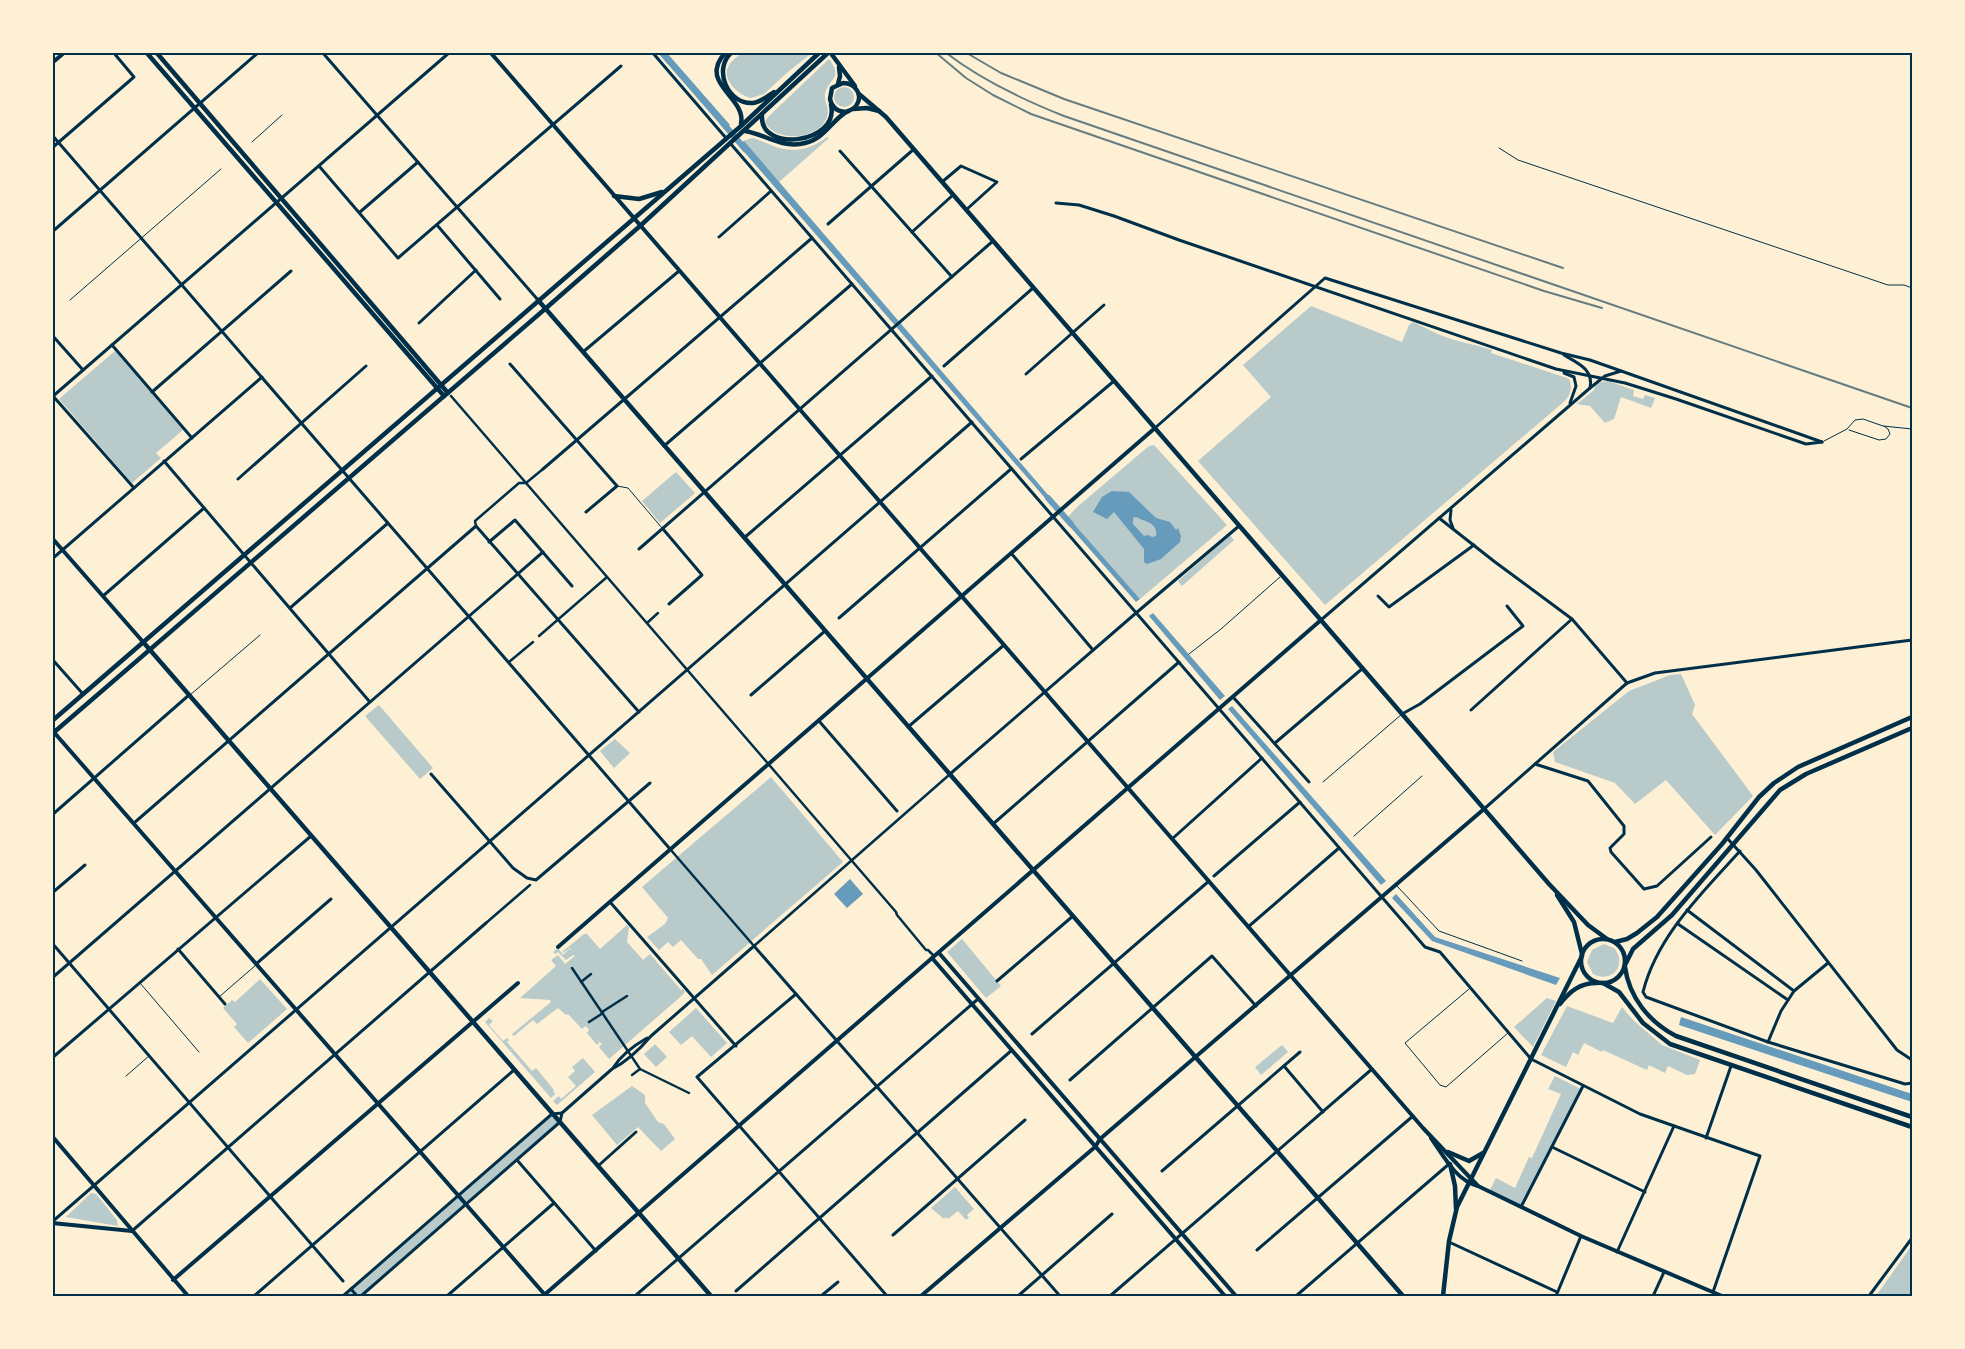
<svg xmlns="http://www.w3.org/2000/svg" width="1965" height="1349" font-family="'IBM Plex Serif',serif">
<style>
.green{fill:#b9caca}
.water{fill:#669bbc;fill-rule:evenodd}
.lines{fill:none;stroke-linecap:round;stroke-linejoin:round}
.canal{stroke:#669bbc;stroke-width:6}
.service{stroke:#003049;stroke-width:1}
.pedestrian{stroke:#003049;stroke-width:2.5}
.minor{stroke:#003049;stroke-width:3}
.tertiary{stroke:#003049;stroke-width:4}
.secondary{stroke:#003049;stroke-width:4.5}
.primary{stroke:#003049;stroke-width:4.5}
.rail{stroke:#657d81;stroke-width:2}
.neatline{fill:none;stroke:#003049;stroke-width:2}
</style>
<rect width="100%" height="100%" fill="#fdf0d5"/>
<g class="green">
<path d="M742,53V52L812,53L789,71L764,94L751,98C739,95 722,81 728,67C731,61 737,57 742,53Z"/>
<path d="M829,59C844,79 829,77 825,94C824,102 830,109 827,117C820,139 776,144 765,122L768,117Z"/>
<circle cx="844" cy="97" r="10"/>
<path d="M827,137L829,138L779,182L743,141L752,138C759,139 764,143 771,145C792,154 810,150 827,137Z"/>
<path d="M1311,306L1402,342L1409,325L1413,322C1422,326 1429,330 1438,334C1456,342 1474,344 1492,350L1491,353L1564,377L1569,379C1574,391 1568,399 1559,406L1325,605L1198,461L1271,397L1243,365Z"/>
<polygon points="115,351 183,430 156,453 161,458 132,483 59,399"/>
<polygon points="1608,381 1634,390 1633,396 1643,399 1645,395 1655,398 1651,408 1621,397 1614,419 1605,423 1590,406 1577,404 1594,390 1595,385 1601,382"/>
<polygon points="1154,445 1227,525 1140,599 1068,517 1077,507 1149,446"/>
<polygon points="676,472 695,493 660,523 642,501"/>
<polygon points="1230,535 1234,540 1182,586 1178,581"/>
<polygon points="1681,674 1695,705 1692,714 1753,796 1715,835 1666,780 1635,804 1615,783 1555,762 1553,752 1629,691 1670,675"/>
<polygon points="379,705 433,768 420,779 365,716"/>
<polygon points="615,739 630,753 614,768 600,751"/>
<polygon points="771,777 843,862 712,975 701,959 698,959 681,940 673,947 668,942 659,950 647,937 665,924 668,918 642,887"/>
<polygon points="627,925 629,927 627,942 643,960 650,954 681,990 683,989 685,992 678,999 609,1059 599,1047 602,1044 598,1041 599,1043 597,1045 587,1033 589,1030 586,1026 582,1029 568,1014 566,1015 558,1008 537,1024 533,1020 514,1036 512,1034 551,1002 550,1000 520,998 556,966 551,960 558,955 565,964 575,956 573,955 566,960 558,952 555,954 553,952 558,948 563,955 569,949 571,950 570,948 563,953 562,952 584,934 587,934 600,949"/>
<polygon points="962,939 1001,986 986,998 947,952"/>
<path d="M1604,944L1614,948C1628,964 1612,984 1593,974L1587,962L1592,950Z"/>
<polygon points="260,979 287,1009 248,1043 234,1027 237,1024 223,1008 232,1000 235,1002"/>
<polygon points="1547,998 1556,1001 1533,1047 1514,1027"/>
<polygon points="1567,1006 1613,1023 1622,1007 1633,1020 1662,1045 1700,1060 1695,1074 1687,1075 1668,1066 1665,1073 1649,1065 1647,1070 1603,1050 1602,1052 1584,1043 1578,1055 1573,1052 1566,1067 1541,1055"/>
<polygon points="696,1008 727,1043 711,1057 692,1036 681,1045 669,1032"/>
<polygon points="489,1018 493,1021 489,1025 503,1041 507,1038 509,1040 507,1042 532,1071 536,1068 554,1090 553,1091 555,1094 551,1098 485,1022"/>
<polygon points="655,1044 667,1057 656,1067 644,1054"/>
<polygon points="1282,1045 1288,1052 1261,1075 1255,1067"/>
<polygon points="583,1058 595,1072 557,1105 553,1101 559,1096 561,1099 576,1086 568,1077 575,1071 572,1067"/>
<polygon points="1555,1076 1581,1089 1521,1208 1489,1192 1496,1178 1515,1188 1529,1157 1532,1158 1561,1094 1548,1089"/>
<polygon points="632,1086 645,1095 645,1103 658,1122 664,1124 675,1139 661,1151 638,1127 617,1145 592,1115"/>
<polygon points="552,1114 560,1122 361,1296 343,1296"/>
<polygon points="955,1187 974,1209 967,1215 969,1217 966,1220 958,1211 948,1219 946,1217 944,1219 931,1208"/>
<polygon points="91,1193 96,1194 117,1220 118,1226 66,1217"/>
<polygon points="1912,1245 1912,1296 1876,1296"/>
</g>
<g class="water">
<polygon points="658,53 667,53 730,125 725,130"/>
<polygon points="744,141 1055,503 1052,506 739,146"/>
<path d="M1112,491L1129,492L1156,518L1170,522L1176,530L1178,528L1181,536L1180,542L1161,559L1147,564L1144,562V549L1114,512L1107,519L1093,512L1102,497ZM1136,517C1145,522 1158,522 1156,536L1152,537L1148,535L1144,536L1133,524V518Z"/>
<polygon points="1068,517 1140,599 1136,602 1064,520"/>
<polygon points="1153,613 1225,696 1220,700 1149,616"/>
<polygon points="1232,706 1386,881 1381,885 1228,709"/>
<polygon points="850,879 863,894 847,908 834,894"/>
<polygon points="1396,894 1435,937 1560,978 1556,985 1432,941 1392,898"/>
<polygon points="1681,1017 1912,1094 1912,1102 1679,1025"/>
</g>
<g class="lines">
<g class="canal">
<polyline points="722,122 745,149"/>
<polyline points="1048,498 1071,524"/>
</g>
<g class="service">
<polyline points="252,142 282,115"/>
<polyline points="1499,148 1518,160 1888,285 1904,285 1912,288"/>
<polyline points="70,300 221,169"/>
<polyline points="1849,430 1879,440 1886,439 1890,434 1888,429 1884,426"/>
<polyline points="1824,441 1847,429 1855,420 1863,419 1883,426 1912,429"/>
<polyline points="617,486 628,488 662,528"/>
<polyline points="1189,654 1221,629 1280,577"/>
<polyline points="190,695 260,635"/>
<polyline points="1323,782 1402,714"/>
<polyline points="1354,836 1422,776"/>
<polyline points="1397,886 1439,931 1522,961"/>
<polyline points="140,983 199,1052"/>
<polyline points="1469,989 1405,1043 1440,1085 1446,1087 1508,1033"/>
<polyline points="219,997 256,965"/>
<polyline points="126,1076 149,1056"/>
</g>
<g class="pedestrian">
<polyline points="451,396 896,912 897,915 926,950 928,950 934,956"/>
<polyline points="476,526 475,521 519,483 526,483 543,469"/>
<polyline points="647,623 658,613"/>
<polyline points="539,636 607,577"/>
<polyline points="509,662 533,642"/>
<polyline points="670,849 754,946 949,775"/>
<polyline points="486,923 530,885"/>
<polyline points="572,968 640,1069 689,1093"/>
<polyline points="581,982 591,974"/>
<polyline points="602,1012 627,996"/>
<polyline points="589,1022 603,1013"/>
<polyline points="632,1075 640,1069"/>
</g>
<g class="minor">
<polyline points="322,52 538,300"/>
<polyline points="652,52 726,138"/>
<polyline points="52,135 670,849"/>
<polyline points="730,143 1425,947 1440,952 1531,1059 1640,1114 1760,1156 1713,1292"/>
<polyline points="52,148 134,77 113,52"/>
<polyline points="840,151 952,277"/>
<polyline points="319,166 398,258 621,66"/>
<polyline points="942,182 961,166 997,182 966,210"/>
<polyline points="1056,203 1079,205 1114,216 1179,240 1556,369 1625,383 1676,399 1806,444 1822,442"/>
<polyline points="360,212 418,162"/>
<polyline points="828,224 914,149"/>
<polyline points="437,225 500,299"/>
<polyline points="52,232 259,52"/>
<polyline points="912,232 953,195"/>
<polyline points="719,237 771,191"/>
<polyline points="419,323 476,270"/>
<polyline points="52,335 83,370"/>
<polyline points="112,345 192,438"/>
<polyline points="583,352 679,271"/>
<path d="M1564,355C1577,363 1594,369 1590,388"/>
<polyline points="510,364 617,486 586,512"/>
<polyline points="944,366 1033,288"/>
<polyline points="1564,373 1574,377 1576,386 1570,403"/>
<polyline points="1026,374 1104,305"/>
<polyline points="152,392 291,271"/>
<polyline points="53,396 134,488"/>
<polyline points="52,397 450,52"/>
<polyline points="1155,428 1325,278 1561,353 1590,360 1822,442"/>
<polyline points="664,446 852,284"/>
<polyline points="1021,459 1114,381"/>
<polyline points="164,461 369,701"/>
<polyline points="543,469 812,238"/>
<polyline points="238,479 366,366"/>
<polyline points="1451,510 1450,520 1453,528"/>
<polyline points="1439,518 1495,562 1572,619 1627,683"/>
<polyline points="663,529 702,575 669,604"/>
<polyline points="744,538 932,376"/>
<polyline points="489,542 515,520 572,586"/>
<polyline points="639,549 993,241"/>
<polyline points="1011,553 1093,650"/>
<polyline points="52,559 262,377"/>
<polyline points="103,596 204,508"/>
<polyline points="1378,596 1389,607 1474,545"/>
<polyline points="290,608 388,523"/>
<polyline points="839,618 1011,469"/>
<polyline points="1321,620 1590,388 1605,376 1621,371"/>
<polyline points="52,659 83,694"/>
<polyline points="751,695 825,631"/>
<polyline points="1233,697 1309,782"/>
<polyline points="1471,710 1572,619"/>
<polyline points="1402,714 1420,704 1523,626 1507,606"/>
<polyline points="819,721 897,811"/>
<polyline points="908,727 1004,645"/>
<polyline points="1275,743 1363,668"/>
<polyline points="1535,764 1588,781 1624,826 1624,834 1610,848 1611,852 1644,889 1657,886 1711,837"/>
<polyline points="431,774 513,868 527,878 536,880 650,783"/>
<polyline points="950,774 1136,613 1239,526"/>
<polyline points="1484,809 1627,683 1655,673 1912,640"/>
<polyline points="52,815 189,695"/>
<polyline points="134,823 476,526 639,712"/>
<polyline points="993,824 1179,662"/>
<polyline points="1727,838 1756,870 1897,1050 1912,1060"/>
<polyline points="1172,839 1262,758"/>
<path d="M1740,851C1702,893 1657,936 1643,992L1646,997L1768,1042L1905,1084L1912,1083"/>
<polyline points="1214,876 1300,802"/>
<polyline points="52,893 85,865"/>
<polyline points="610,902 736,1046"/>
<polyline points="1687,910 1794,991"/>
<polyline points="1678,924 1788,1000"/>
<polyline points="1248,927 1339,848"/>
<polyline points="52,943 343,1281"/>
<polyline points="178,949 225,1004"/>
<polyline points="256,964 331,899"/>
<polyline points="52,978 543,552"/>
<polyline points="997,981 1073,916"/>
<polyline points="796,994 697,1077 887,1296"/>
<polyline points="1032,1034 1209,881"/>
<polyline points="1768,1042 1781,1011 1794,991 1828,963"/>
<polyline points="52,1058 311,836"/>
<polyline points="1284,1066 1323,1112"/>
<path d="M613,1068C621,1055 633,1046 647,1038"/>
<polyline points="1070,1080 1212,956 1256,1006"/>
<polyline points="1706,1138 1731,1066"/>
<polyline points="1552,1147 1645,1192"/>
<polyline points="517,1160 596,1251"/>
<polyline points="598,1166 636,1132"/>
<polyline points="1162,1171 1300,1052"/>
<polyline points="1521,1207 1583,1086"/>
<polyline points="52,1222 972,422"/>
<polyline points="132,1231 486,923"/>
<polyline points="893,1235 1025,1120"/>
<polyline points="1449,1242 1557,1292"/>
<polyline points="1257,1250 1413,1116"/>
<polyline points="1617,1252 1674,1126"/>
<polyline points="351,1289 357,1296"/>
<polyline points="736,1291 1012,1050"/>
<polyline points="254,1296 514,1070"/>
<polyline points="343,1296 552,1114 562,1113"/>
<path d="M361,1296L560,1122L562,1113L612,1069C628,1061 640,1049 651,1036L754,946L1060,1296"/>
<polyline points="447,1296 554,1203"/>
<polyline points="635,1296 978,999"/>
<polyline points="821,1296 838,1282"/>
<polyline points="1018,1296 1112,1214"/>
<polyline points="1110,1296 1372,1069"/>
<polyline points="1296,1296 1449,1164"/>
<polyline points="1556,1296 1581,1236"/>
<polyline points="1653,1296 1664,1272"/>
<polyline points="1869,1296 1912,1238"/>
</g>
<g class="tertiary">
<polyline points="490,52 1291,976 1423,1128 1478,1186"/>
<polyline points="52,63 65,52"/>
<polyline points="52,538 144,643"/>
<polyline points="52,730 546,1296"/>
<polyline points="558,947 1155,428"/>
<polyline points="939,953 1236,1296"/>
<polyline points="932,958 1225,1296"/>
<polyline points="52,1136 188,1296"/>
<path d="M1431,1138C1443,1155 1456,1181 1478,1186L1581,1236L1722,1296"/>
<polyline points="52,1223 132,1231"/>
<polyline points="173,1280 518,983"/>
<polyline points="543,1296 1321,620"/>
<polyline points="921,1296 1095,1147 1100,1139 1484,809"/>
</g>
<g class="secondary">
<polyline points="146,52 444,396"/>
<polyline points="156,52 448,393"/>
<polyline points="538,300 1403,1296"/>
<polyline points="144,643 711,1296"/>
<polyline points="1615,942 1627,939 1637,933 1657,917 1722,844 1759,797 1774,783 1798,767 1912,717"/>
<polyline points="1625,965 1633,949 1672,915 1780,790 1806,774 1912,728"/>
<path d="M1625,967C1629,997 1649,1022 1676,1036L1912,1117"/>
<polyline points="1603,983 1619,992 1643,1023 1670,1044 1912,1127"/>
</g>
<g class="primary">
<path d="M726,52C696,83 747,97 741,124"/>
<path d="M732,52C712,69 728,105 753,103C761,102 768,96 774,92"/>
<polyline points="830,52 855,86"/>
<polyline points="838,84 840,76 839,67"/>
<polyline points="859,94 886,117 1549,884 1588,925 1607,939"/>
<polyline points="853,109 867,108 879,111"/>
<path d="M762,115C759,154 840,143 831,105"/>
<path d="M745,131C764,134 780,147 800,144C824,141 829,123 846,112C850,110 853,110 856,106C864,95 855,83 843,83L832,88L830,99C832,108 838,112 847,112"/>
<polyline points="614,196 639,199 662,192"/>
<polyline points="52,721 741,126 820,52"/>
<polyline points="52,734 545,309 640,226 829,52"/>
<polyline points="1557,895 1574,922 1582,954"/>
<circle cx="1603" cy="961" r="22"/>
<path d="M1560,1004C1570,991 1580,983 1597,983"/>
<polyline points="1448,1152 1469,1161 1483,1153"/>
<polyline points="1450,1164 1455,1186 1456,1209"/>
<polyline points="1443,1296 1449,1241 1457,1207 1582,956"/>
</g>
<g class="rail">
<polyline points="935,52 966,78 993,95 1031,114 1544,291 1602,308"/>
<path d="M945,52C981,80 1021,99 1064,116L1912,408"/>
<polyline points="965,52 1001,73 1064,99 1563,268"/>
</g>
</g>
<rect width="1965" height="1349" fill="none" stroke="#fdf0d5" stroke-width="108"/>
<rect x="54" y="54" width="1857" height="1241" class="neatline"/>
</svg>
